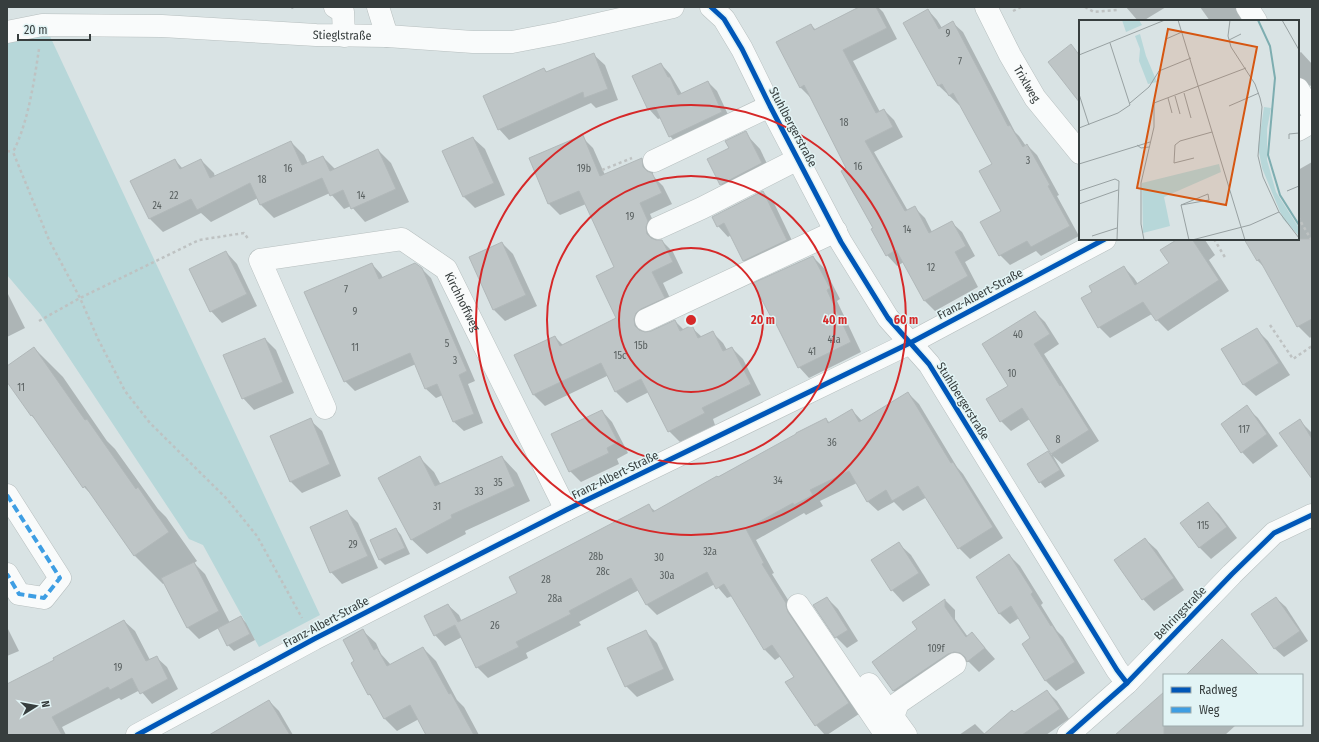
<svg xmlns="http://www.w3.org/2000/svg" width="1319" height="742" font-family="'Fira Sans Condensed',sans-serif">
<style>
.green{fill:#b7d7d9}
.shadow{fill:#0003}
.building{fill:#bec5c6;stroke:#b1b8b9}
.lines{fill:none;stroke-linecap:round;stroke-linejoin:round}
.minor-casing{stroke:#b7bfbf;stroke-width:23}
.path{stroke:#bec2c2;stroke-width:2.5;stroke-dasharray:3 3;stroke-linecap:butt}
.minor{stroke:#f9fbfb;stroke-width:22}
.quiet{stroke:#3e9ee3;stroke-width:4;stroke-dasharray:8 4;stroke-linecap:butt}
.cycleway-casing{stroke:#e2f4f5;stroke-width:8}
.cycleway{stroke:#0057b8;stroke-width:5}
.ring{fill:none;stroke:#d62828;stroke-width:2}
.labels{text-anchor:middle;stroke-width:3;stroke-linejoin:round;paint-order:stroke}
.number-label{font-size:10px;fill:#596060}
.street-label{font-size:12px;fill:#373e3e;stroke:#e2f4f5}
.inset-river{fill:none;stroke:#7dadb0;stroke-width:2}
.inset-road{fill:none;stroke:#98a1a2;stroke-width:1}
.view{fill:#d65611;fill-opacity:0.15;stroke:#d65611;stroke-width:2}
.inset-edge{fill:none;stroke:#373e3e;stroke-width:2}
.centre{fill:#d62828;stroke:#e2f4f5;stroke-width:2}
.ring-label{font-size:12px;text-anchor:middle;font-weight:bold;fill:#d62828;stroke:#e2f4f5;stroke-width:3;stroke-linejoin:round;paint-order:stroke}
</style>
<rect width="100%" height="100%" fill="#d9e3e4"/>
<polygon class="green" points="48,32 320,615 259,647 203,545 189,539 40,314 7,275 7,42"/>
<g class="shadow">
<polygon points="290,7 296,7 292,9"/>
<polygon points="861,7 878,7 883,12 897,39 853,61 880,112 884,110 894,120 903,137 874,152 908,211 914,207 925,218 932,232 951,222 962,232 975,256 965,262 978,287 935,311 924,300 904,262 897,266 887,255 847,168 811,98 800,87 811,25 816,30"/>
<polygon points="1126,7 1166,7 1143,21 1138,21"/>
<polygon points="1200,7 1246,7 1246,16 1238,21 1210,21"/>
<polygon points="928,10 937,20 942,28 953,23 963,32 1015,132 1019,136 1026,146 1027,145 1037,155 1059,195 1057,196 1079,236 1041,256 1036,251 1010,265 1000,255 1002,212 993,164 960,104 959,105 939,86 905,23"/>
<polygon points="1301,52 1312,64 1312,86 1307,85 1298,90 1298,54"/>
<polygon points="594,55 605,65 618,100 596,108 591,103 509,140 499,129 544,69 548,73"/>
<polygon points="661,64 670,74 682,94 708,82 717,91 731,121 679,146 670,136 661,118 658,119 649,109"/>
<polygon points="745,133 760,149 772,174 731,195 721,184 730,149"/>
<polygon points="582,137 593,148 605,175 642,159 653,170 653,176 663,186 672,204 650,214 658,232 656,238 657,241 662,241 673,252 683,273 663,283 675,309 647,324 644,331 645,334 675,321 684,330 691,327 702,337 712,332 723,343 727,350 732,348 743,359 761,395 713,419 715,425 680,442 669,431 649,392 627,403 616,392 609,375 545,406 534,395 516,356 555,337 564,346 617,319 615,268 586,204 560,215 549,204"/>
<polygon points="473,138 485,149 505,195 475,208 464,197"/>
<polygon points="291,142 304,155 308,164 323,157 335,169 378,150 391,163 409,202 365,222 351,206 344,209 330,193 274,218 261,205 258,198 211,222 201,213 163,232 150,219 132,182 175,160 183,169 201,160 214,173 215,177"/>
<polygon points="1312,162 1312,336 1310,338 1298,326 1264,267 1257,260 1245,239 1298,239 1298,170"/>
<polygon points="763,192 774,203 797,251 754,271 743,260 731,235 728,237 718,226"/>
<polygon points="1179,239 1205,240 1215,255 1209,260 1229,291 1168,331 1157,320 1152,314 1110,338 1099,327 1093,292 1124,267 1134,278 1138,284 1170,263"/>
<polygon points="502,243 513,254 537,306 505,321 494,310"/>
<polygon points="226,252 237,264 257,306 222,323 211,311"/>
<polygon points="813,257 824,268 840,299 837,301 861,352 809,378 799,367 777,323 773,319 755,284"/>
<polygon points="372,264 381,274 383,278 421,268 431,278 475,381 468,384 483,423 464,431 454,422 443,395 436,398 426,389 416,364 355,391 345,381"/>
<polygon points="7,292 25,328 7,337"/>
<polygon points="1035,312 1045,322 1059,344 1044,354 1099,441 1062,464 1053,456 1065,476 1045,488 1040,482 1048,452 1052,455 1030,419 1011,431 1001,421 1010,386"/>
<polygon points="1257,330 1268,341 1290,375 1256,396 1244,385 1222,350"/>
<polygon points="265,339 276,350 294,393 254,410 243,398"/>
<polygon points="34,348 63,377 107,441 115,449 158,509 166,517 197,561 194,563 205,574 230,623 241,617 246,623 255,640 234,651 228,645 219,628 199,639 187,627 165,583 163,584 135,556 94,497 84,487 40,424 31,415 7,380 7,367"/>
<polygon points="908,393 919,404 957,467 963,474 1003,538 970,559 959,548 927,497 903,511 894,502 878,511 867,501 857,483 820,501 823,506 806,515 804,513 756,540 774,573 772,574 859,714 827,735 825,735 816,725 795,677 781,656 775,660 765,650 732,596 727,598 715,584 657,615 647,605 639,590 579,622 581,625 526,653 528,658 488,678 477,667 462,637 445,646 435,635 448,605 459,615 462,622 519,594 648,505 655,511 826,419 830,423 852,410 862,421"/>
<polygon points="1246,407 1258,418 1278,446 1253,464 1242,452 1222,425"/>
<polygon points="602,411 612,422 628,453 617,459 619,464 581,482 570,471"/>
<polygon points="310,420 322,431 341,476 302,493 290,481"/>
<polygon points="1300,421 1312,433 1312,478"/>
<polygon points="419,457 434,472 441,485 502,457 517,473 530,501 465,531 466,534 427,554 411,539"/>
<polygon points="1208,503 1219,514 1237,538 1211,559 1199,547"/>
<polygon points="346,511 358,523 378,568 342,584 331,572"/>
<polygon points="396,529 401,535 410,554 385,565 380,560 371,541"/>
<polygon points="1145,539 1157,550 1184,590 1154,611 1143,599 1115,560"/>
<polygon points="899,544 911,555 930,585 903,602 892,590"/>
<polygon points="1009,555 1020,566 1043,603 1041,605 1057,631 1063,637 1085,673 1056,691 1045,680 1032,639 1019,618 1010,624 999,613"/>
<polygon points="827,598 838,609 858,641 847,648 836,637"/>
<polygon points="1276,598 1286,607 1308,641 1284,657 1274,648"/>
<polygon points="945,600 955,610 955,619 968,637 972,633 995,659 979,672 969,662 966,662 959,664 904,701 894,691 873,662 918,629"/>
<polygon points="124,621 135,631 150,660 156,657 167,667 178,689 152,704 140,690 121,700 119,698 62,727 66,735 7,735 7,692 55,660"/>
<polygon points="7,627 19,651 7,656"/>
<polygon points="363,631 376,643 381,654 391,665 423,648 436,661 457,700 464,707 479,735 427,735 419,719 397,731 384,718 374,700 369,694 356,661"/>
<polygon points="646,632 657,643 674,680 637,697 626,686"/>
<polygon points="1047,691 1057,701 1069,719 1046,735 959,735 975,724 985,734"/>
<polygon points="1164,694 1164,725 1236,725 1225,735 1116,735"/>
<polygon points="269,701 279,711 293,735 211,735"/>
</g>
<g class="building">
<polygon points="859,7 876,7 887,28 843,50 876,113 884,109 893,127 865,141 905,211 915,206 929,233 952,221 966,246 955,252 968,276 924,301 896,250 886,256 871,229 873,228 841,171 846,168 804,85 800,88 776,42 811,24 814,30"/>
<polygon points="928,9 939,29 953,21 1008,126 1010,125 1023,147 1027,144 1050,185 1048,186 1070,226 1031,247 1027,241 999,256 980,222 1001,211 979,171 992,164 953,93 949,96 942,84 938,86 903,23"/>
<polygon points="1071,44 1080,56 1080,103 1048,62"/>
<polygon points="594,53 608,89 584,98 583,92 498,130 483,96 544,68 546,72"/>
<polygon points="661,63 668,77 670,77 678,95 708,81 722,112 669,137 655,107 648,110 632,76"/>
<polygon points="746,131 762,163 720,185 707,159 729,148 725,141"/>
<polygon points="583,135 600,176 642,158 643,167 647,171 652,173 662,193 640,203 648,221 646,227 647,234 651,238 656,240 662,240 673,262 652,272 665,298 641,309 636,313 634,319 635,326 639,330 645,332 651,331 675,320 680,331 692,325 698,338 713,331 723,351 732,347 751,384 702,408 705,413 668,432 641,379 615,392 601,363 533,395 514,355 555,336 560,346 616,318 596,276 614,267 579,191 548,204 529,158"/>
<polygon points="473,137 494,183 463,197 442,151"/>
<polygon points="291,141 302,165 323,156 330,171 378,149 396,189 351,209 343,190 330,196 322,178 260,205 250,183 197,210 191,199 149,219 130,181 175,159 180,169 201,159 210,178"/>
<polygon points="763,191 787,240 743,261 724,223 717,227 712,217"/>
<polygon points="1178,239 1192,239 1219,280 1156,321 1143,302 1098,328 1081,298 1092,292 1089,286 1124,266 1135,285 1169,263 1160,250"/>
<polygon points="1244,239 1312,239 1312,319 1297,327 1259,259 1257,261"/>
<polygon points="502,242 526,295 493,310 469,257"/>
<polygon points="226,251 247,294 210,312 189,269"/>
<polygon points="813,256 830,288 827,290 851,342 798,368 773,318 772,319 753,283"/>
<polygon points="372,263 379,279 415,263 422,268 467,371 459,375 474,414 453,422 437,384 425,389 410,353 344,382 304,292"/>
<polygon points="1035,311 1050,334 1034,344 1060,386 1061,385 1089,430 1051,454 1022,408 1000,422 986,399 1008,386 982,344"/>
<polygon points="1257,328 1279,363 1243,385 1221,349"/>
<polygon points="265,338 283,382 242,399 223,355"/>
<polygon points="34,347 85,420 87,419 136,489 138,487 169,532 134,556 85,486 83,488 32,415 31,416 7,382 7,366"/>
<polygon points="908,392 951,463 953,462 993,527 958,549 918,486 892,501 886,490 867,502 849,471 810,490 813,495 794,505 793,503 746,529 764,563 762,564 786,603 786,606 788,612 849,703 815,726 785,682 794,677 772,645 764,650 724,584 716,589 707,572 646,605 631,578 569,611 571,614 516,642 519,647 476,668 455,625 434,636 424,616 448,604 458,622 517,593 509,577 649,504 653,512 717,476 718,477 796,434 796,433 826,418 828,423 852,409 859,422"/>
<polygon points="1247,405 1267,434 1241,453 1221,424"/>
<polygon points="602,410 618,442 607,448 609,453 569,472 551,434"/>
<polygon points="311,418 330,464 290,482 270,436"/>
<polygon points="1300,419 1312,439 1312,479 1279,433"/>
<polygon points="1048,451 1060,470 1039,483 1027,464"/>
<polygon points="420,456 435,486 502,456 515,486 451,515 452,518 411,540 378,478"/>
<polygon points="1208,502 1227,527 1199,548 1180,523"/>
<polygon points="347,510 368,556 330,573 310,527"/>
<polygon points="396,528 405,548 379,560 370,540"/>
<polygon points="1145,538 1174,578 1142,600 1114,560"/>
<polygon points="899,542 919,573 891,591 871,560"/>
<polygon points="1009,554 1033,592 1031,594 1051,626 1052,625 1075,662 1045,681 1022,644 1030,638 1011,606 999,614 976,577"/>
<polygon points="194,562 219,611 187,628 161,578"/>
<polygon points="827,597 848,630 835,638 813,605"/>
<polygon points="1276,597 1300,631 1274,649 1251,614"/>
<polygon points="945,599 945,607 966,637 972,632 985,648 967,662 965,657 960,653 954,652 948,654 893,691 872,662 917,629 912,622"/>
<polygon points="241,616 250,634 227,646 218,628"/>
<polygon points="124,620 146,661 157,656 168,679 140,694 132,678 110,690 108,687 52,717 62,735 7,735 7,684 54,660 53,658"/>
<polygon points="363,629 374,650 377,648 387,666 423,647 449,694 451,693 474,735 426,735 410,705 384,719 370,694 368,695 351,663 354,661 343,640"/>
<polygon points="646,630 664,669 625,687 607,648"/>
<polygon points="1222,639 1259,675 1186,675"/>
<polygon points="1047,690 1060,709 1022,735 983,735 1012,710 1014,712"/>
<polygon points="1164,692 1164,735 1115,735"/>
<polygon points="269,700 290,735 209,735"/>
</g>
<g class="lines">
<g class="minor-casing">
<g id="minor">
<polyline points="335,7 343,12 344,36"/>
<polyline points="378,7 387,36"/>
<polyline points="711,7 724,19 742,49 770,106 841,242 888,318 929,364 1117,670 1127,683"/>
<path id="s1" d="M986,7L1010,55L1035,98L1080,153"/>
<polyline points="1247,7 1256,21"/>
<path id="s2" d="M7,32L42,25L162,26L316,35L387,36L473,42H512L559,33L673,7"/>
<polyline points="1298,89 1312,112"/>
<polyline points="1298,130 1312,122"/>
<polyline points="654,161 770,106"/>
<polyline points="658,228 702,208 798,159"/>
<polyline points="646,320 836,231"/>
<path id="s3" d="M325,408L260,260L402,239L446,269L566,510"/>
<polyline points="7,495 60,578 44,598 19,594 7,574"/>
<polyline points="798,605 886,735"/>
<polyline points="869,684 906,735"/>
<polyline points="893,717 898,703 955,664"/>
<polyline points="137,735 314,639 566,510 910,343 1105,239"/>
<polyline points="1068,735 1127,683 1232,574 1274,533 1312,515"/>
</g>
</g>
<g class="path">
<polyline points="1085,7 1094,12 1118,10"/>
<polyline points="1013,11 1021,7"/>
<path d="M39,49C34,82 28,123 13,152L49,240L80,298L98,339L125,391L150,423L227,499L257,536L302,618"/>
<polyline points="7,151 13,152"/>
<polyline points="602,170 632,158"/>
<polyline points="1298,217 1312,241"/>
<polyline points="1214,239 1226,259"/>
<polyline points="39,321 80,298 199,240 244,233 249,240"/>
<polyline points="1270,325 1293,359 1312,346"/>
</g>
<use href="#minor" class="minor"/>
<polyline class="quiet" points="7,495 60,578 44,598 19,594 7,574"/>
<g class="cycleway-casing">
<g id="cycleway">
<polyline points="711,7 724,19 742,49 770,106 841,242 888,318 929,364 1117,670 1127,683"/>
<polyline points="137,735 314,639 566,510 910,343 1105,239"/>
<polyline points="1068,735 1127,683 1232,574 1274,533 1312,515"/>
</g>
</g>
<use href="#cycleway" class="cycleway"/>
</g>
<g class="ring">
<circle cx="691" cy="320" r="72"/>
<circle cx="691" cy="320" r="144"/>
<circle cx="691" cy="320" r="215"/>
</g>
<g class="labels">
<g class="number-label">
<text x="948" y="37">9</text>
<text x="960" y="65">7</text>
<text x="844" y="126">18</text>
<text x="1028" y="164">3</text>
<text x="858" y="170">16</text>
<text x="288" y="172">16</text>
<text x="584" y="172">19b</text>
<text x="262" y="183">18</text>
<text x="174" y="199">22</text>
<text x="361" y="199">14</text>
<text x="157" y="209">24</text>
<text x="630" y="220">19</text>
<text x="907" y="233">14</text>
<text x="931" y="271">12</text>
<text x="346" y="293">7</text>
<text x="355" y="315">9</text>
<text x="1018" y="338">40</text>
<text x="834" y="343">41a</text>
<text x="447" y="347">5</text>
<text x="641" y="349">15b</text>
<text x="355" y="351">11</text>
<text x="812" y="355">41</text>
<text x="620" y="359">15c</text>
<text x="455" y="364">3</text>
<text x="1012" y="377">10</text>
<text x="21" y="391">11</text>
<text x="1244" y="433">117</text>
<text x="1058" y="443">8</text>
<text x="832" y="446">36</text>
<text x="778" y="484">34</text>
<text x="498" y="486">35</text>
<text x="479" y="495">33</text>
<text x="437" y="510">31</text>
<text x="1203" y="529">115</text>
<text x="353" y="548">29</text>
<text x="710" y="555">32a</text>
<text x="596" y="560">28b</text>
<text x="659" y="561">30</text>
<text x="603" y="575">28c</text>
<text x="667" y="579">30a</text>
<text x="546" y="583">28</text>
<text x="555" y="602">28a</text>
<text x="495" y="629">26</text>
<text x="936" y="652">109f</text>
<text x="118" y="671">19</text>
</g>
<g class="street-label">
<text dy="4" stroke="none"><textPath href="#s2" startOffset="336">Stieglstraße</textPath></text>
<text dy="4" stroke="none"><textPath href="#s1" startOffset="87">Trixlweg</textPath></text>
<text transform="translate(793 127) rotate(62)" y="4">Stuhlbergerstraße</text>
<text transform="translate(980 294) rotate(-28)" y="4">Franz-Albert-Straße</text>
<text dy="4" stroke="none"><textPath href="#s3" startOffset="395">Kirchhoffweg</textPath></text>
<text transform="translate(963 401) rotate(58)" y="4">Stuhlbergerstraße</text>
<text transform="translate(615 475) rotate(-26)" y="4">Franz-Albert-Straße</text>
<text transform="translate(1180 613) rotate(-46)" y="4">Behringstraße</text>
<text transform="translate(326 622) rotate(-28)" y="4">Franz-Albert-Straße</text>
</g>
</g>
<g transform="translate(1079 20)">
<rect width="220" height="220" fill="#d9e3e4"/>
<path d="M43,0H60L63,5L47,12ZM61,14L67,36L78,62L69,64L60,41L61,29L56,16ZM185,87L192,88L188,109V140L197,172L220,208V216L204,199L183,148L179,127ZM140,144L142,152L85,177L91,206L64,213L63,163Z" fill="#b7d7d9"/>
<path class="inset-river" d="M179,0L191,26L196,58L189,135L201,175L220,205"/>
<path class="inset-road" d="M99,0L166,220M151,0L149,16L152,27L176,64L181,78L183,87L179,136L184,157L200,192L220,218M203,0L220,30M87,19L103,12M150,20L162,14M0,35L86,0M105,73L112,98M0,74L10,105M96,76L101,94M89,78L93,93M51,83L70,67L80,51L112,38M150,86L180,73M0,108L39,93L51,85L31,23M210,119V114L220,113M58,125L62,128L70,127M115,138L95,143L96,125L101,121L133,112M0,144L71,122M0,171L36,159L40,161L38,220M208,171L220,166M129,174L130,180L102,185ZM0,184L39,170M102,185L110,220M13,216L38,208M65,220L62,204V163L75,107V83L167,48M113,220L171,205L200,192"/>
<path class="view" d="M89,9L178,27L147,185L58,168Z"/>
<rect width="220" height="220" class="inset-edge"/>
</g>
<circle cx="691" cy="320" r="6" class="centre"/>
<g class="ring-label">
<text x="763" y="324">20 m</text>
<text x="835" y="324">40 m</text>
<text x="906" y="324">60 m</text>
</g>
<rect width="1319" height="742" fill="none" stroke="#373e3e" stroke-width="16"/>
<rect x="1163" y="674" width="140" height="52" fill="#e2f4f5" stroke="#9eabac"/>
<rect x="1171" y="687" width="20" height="6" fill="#0057b8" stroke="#9eabac"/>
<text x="1199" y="694" font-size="12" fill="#373e3e">Radweg</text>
<rect x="1171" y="707" width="20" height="6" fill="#3e9ee3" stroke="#9eabac"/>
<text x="1199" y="714" font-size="12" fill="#373e3e">Weg</text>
<g transform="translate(36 706) rotate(79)" stroke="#e2f4f5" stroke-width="3" paint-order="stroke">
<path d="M0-3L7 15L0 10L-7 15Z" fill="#373e3e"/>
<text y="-6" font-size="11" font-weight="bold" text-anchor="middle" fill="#373e3e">N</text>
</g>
<path d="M18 34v6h72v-6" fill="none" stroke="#373e3e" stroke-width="2"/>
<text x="24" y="34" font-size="12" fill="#373e3e" stroke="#e2f4f5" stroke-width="3" paint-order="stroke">20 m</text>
</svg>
